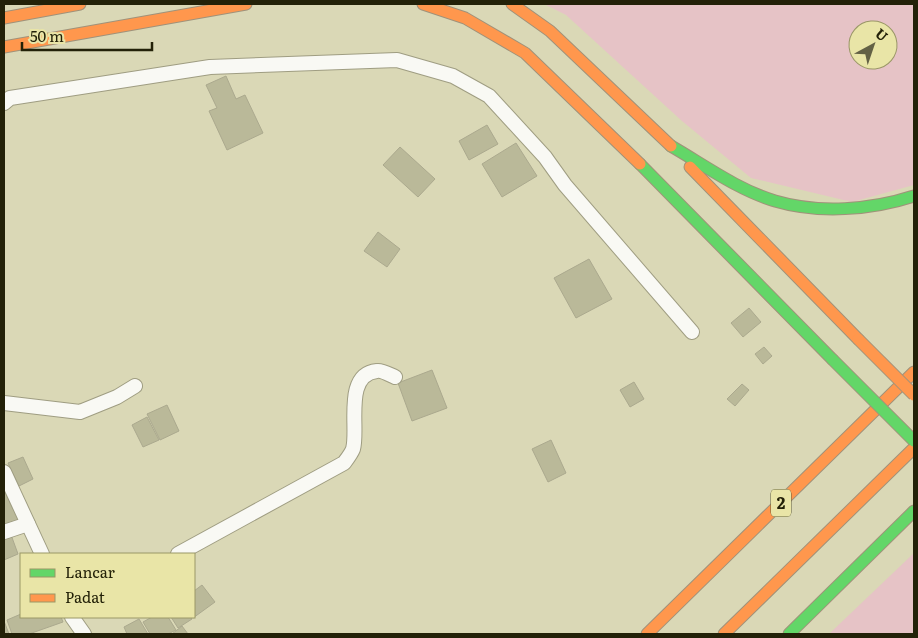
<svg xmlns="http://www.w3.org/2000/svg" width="918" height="638" font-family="Literata,serif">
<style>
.green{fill:#e6c3c6;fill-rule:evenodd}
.building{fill:#bab999;stroke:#aba98e}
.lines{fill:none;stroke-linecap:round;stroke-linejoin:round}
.street-casing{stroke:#9f9d82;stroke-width:16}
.fast-casing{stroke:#a0927a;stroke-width:13}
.slow-casing{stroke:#a0927a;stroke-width:13}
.street{stroke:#f9f9f4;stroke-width:14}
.fast{stroke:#63d668;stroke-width:11}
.slow{stroke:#ff974d;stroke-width:11}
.fast-bridge-casing{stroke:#a0927a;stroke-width:13;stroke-linecap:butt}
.slow-bridge-casing{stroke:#a0927a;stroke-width:13;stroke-linecap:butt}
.fast-bridge{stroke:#63d668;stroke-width:11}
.slow-bridge{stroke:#ff974d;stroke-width:11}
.labels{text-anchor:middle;stroke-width:5;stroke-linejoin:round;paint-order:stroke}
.shield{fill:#e9e5a7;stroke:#5e5c38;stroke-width:1}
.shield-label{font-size:16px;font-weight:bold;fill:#232108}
</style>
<rect width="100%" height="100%" fill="#dad8b6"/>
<g class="green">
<path d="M544,4H914V185L852,202L751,178L682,121L566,15ZM858,30H888V60H858Z"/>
<polygon points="914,553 914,634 829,634"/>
</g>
<g class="building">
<polygon points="226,76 236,99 245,95 263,133 227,150 209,111 217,108 206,85"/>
<polygon points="487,125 498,144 469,160 459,141"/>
<polygon points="516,143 537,176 502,197 482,164"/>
<polygon points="400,147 435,179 418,197 383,165"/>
<polygon points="378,232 400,249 387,267 364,251"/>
<polygon points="589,259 612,299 576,318 554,278"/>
<polygon points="749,308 761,322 743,337 731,323"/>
<polygon points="764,347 772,356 763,364 755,354"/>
<polygon points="432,370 447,408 412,421 398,383"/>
<polygon points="634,382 644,399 630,407 620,390"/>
<polygon points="742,384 749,390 735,406 727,399"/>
<polygon points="167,405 179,431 160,440 147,414"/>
<polygon points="147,417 159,440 143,447 132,425"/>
<polygon points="551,440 566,473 548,482 532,449"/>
<polygon points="23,457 33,479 19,486 8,463"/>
<polygon points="11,492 23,521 4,528 4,494"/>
<polygon points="10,532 18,554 4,560 4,535"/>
<polygon points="202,585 215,602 193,618 194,591"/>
<polygon points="21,614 21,617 61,617 63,622 29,634 12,634 7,620"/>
<polygon points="152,617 168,617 176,630 168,634 150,634 143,622"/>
<polygon points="171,617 191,617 192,619 178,628"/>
<polygon points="139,619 148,634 127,634 124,627"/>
<polygon points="4,621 9,634 4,634"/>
<polygon points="182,626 188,634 172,634"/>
</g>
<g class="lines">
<g class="street-casing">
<g id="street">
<polyline points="4,103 10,98 210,67 397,60 453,76 489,96 545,157 565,185 692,332"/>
<polyline points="4,403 80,412 117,397 135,386"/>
<polyline points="4,472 42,554"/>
<polyline points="4,532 28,524"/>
<path d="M178,554L344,463C347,459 351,454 353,449C359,429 343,374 377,371C382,370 390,375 395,377"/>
<polyline points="72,617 84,634"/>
</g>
</g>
<g class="fast-casing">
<g id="fast">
<path d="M671,146C704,165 738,190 775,201C819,214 871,210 914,196"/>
<polyline points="640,164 832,359"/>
<polyline points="789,634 914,511"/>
</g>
</g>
<g class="slow-casing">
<g id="slow">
<polyline points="423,4 465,18 525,53 640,164"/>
<polyline points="512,4 550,31 671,146"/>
<polyline points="4,18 80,4"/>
<polyline points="4,47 246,4"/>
<polyline points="690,167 858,339"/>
<polyline points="647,634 914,372"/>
<polyline points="724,634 914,448"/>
</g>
</g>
<use href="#street" class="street"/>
<use href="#fast" class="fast"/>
<use href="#slow" class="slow"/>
<g class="fast-bridge-casing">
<polyline id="fast-bridge" points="832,359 914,441"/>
</g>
<g class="slow-bridge-casing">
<polyline id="slow-bridge" points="858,339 914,395"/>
</g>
<use href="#fast-bridge" class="fast-bridge"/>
<use href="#slow-bridge" class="slow-bridge"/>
</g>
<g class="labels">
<rect class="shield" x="771" y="489.5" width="20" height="27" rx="4"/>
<g class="shield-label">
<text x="781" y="509">2</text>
</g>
</g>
<rect width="918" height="638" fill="none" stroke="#232108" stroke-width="10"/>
<rect x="20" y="553" width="175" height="65" fill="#e9e5a7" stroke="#9a9767"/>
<rect x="30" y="569" width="25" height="8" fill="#63d668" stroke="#9a9767"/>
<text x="65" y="578" font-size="15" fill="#232108">Lancar</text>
<rect x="30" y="594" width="25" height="8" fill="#ff974d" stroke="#9a9767"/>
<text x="65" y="603" font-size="15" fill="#232108">Padat</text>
<g transform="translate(873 45) rotate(40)"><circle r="24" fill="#e9e5a7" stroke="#9a9767"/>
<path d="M0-4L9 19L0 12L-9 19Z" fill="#636145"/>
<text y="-8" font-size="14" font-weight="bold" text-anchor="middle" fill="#232108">U</text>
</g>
<path d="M22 42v8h130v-8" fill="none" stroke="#232108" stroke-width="2.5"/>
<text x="30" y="42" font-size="15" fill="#232108" stroke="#e9e5a7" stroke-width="4" paint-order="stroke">50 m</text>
</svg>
